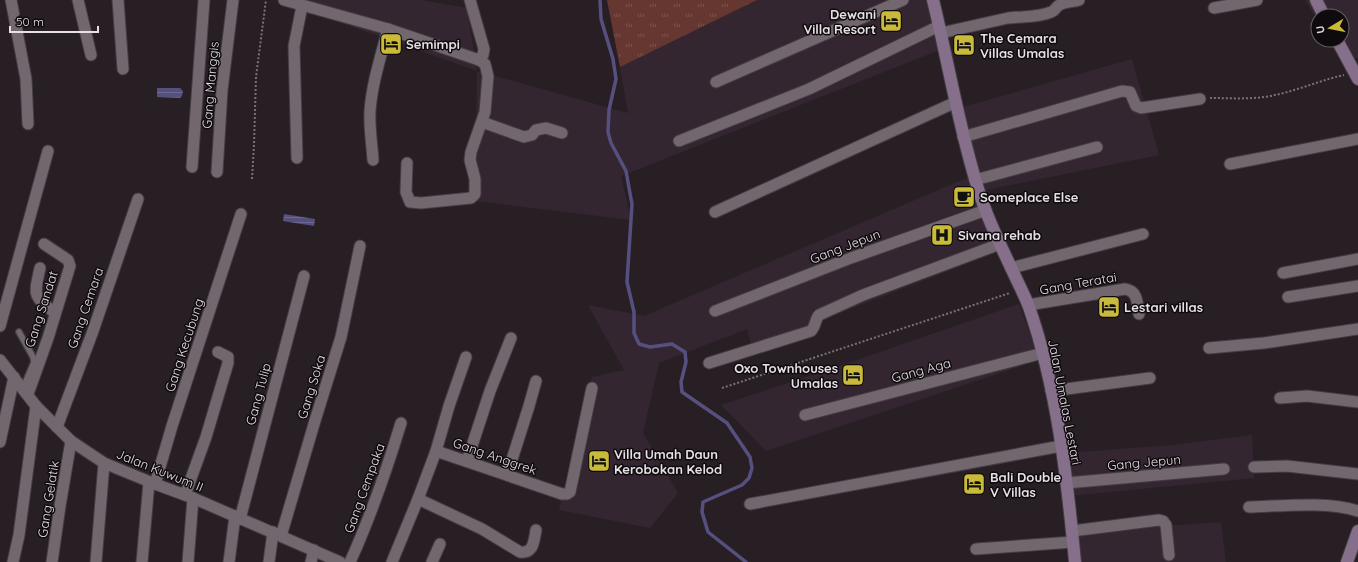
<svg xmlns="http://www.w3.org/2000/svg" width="1358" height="562" font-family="Quicksand,sans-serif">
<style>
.built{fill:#342630}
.grass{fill:url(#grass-tufts)}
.water{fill:url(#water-rules)}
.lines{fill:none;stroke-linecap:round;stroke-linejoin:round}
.stream{stroke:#555080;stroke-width:3.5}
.lane-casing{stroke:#443d42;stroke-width:8}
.street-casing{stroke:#443d42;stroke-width:13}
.secondary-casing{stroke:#443d42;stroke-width:14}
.path{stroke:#7a7278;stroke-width:2;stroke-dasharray:2 2;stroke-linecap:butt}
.lane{stroke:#72676e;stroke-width:5.5}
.street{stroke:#72676e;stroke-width:11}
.secondary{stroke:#856f8a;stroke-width:12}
.labels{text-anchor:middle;stroke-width:3;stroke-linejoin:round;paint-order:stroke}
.poi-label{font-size:13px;font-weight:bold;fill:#e7e1e5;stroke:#0e0a0d;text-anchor:start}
.street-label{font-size:13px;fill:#e7e1e5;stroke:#0e0a0d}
</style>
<defs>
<pattern id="grass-tufts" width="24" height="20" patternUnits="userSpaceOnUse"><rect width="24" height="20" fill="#663630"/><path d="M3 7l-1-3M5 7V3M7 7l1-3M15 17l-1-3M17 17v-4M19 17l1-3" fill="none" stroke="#7c534e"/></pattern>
<pattern id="water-rules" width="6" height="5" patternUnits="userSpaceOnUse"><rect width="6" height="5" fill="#555080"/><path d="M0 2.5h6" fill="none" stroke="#6d6992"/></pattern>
</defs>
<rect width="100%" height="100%" fill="#281f25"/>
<g class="built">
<polygon points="277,0 421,0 467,8 477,71 628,113 620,67 757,0 931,0 942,49 621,176 631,220 475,201 477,71"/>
<polygon points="1305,0 1358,0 1358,58 1343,60 1330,40 1342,40 1342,16 1318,16 1318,21"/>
<polygon points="1132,59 1159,155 981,191 1000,251 837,314 753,353 747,329 659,363 643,433 678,493 650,528 559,510 592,377 624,370 588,305 644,316 971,176 964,164 956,109"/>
<polygon points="1019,304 1039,360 766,451 721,405 854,361"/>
<polygon points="1252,435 1254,478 1069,496 1061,498 1066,453 1172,445"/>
<polygon points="1221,522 1226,562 1071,562 1066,533"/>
</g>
<polygon class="grass" points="607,0 757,0 620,67"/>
<g class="water">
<polygon points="157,88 180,88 183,91 182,96 180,98 157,97"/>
<polygon points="284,214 315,219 314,226 283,221"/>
</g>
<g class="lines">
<polyline class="stream" points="600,0 601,19 613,59 616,79 609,110 608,132 611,143 626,171 632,204 627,282 634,312 634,333 639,344 650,347 672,344 685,352 686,362 681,382 682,392 727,423 750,457 752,468 749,478 742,485 703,502 702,512 708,532 746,562"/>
<g class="lane-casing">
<polyline id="lane" points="19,332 33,357 34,362 23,388"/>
</g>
<g class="street-casing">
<g id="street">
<polyline points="11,0 26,79 28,124"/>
<polyline points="78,0 91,55"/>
<polyline points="118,0 123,69"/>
<polyline points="284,0 388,29 479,60 485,64 488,76 485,112 471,152 470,160 475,179 475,194 471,198 421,203 410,202 406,192 407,163"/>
<polyline points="470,0 484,49 483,55 479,60"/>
<polyline points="1214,8 1257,0"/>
<path d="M941,33L1008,18C1022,16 1038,18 1051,12C1055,11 1055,8 1058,6C1062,2 1073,2 1079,0"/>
<polyline points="716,82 903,0"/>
<polyline points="482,122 524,137 532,135 536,130 546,128 562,133"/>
<polyline points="963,137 1122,91 1130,92 1136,106 1141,108 1200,99"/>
<polyline points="679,141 809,89 939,26"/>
<polyline points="297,158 294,46 302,6"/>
<path d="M373,160C372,144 369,127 370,111C372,83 381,56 388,29"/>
<polyline points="1230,164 1358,139"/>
<polyline points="192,167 204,0"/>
<polyline points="217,172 222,90 233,0"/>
<polyline points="975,180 1097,147"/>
<polyline points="715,212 956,102"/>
<path d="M40,268C34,296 32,295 55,313"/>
<polyline points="1011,268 1143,234"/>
<polyline points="1283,273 1358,259"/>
<polyline points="1288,297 1358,286"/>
<path d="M1028,305L1125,289C1138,291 1137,303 1139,314"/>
<polyline points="715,311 851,258 986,210"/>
<polyline points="0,326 48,151"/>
<polyline points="1209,348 1264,343 1358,329"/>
<polyline points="0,360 36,406 71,441 104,463 155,484 193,498 340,562"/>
<path d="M709,363L811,331C816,326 815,319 819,315L863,295L1000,244"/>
<polyline points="1051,391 1150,378"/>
<polyline points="28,394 48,338 70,266 68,260 44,244"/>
<polyline points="1280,398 1307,396 1358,402"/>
<polyline points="805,415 1043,353"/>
<polyline points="57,427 93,331 138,199"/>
<polyline points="0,442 14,377"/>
<polyline points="436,451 449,406 466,357"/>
<polyline points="467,461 490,391 511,338"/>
<polyline points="1254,467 1287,466 1358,474"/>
<polyline points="507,475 529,406 536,381"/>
<polyline points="1066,483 1224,469"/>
<polyline points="155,484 172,426 241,214"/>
<polyline points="185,495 206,437 228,363 228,357 218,352"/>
<path d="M418,499L482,529L520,552C534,554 534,540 536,530"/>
<polyline points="750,504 1061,446"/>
<path d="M1249,507C1280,506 1329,501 1358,511"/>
<polyline points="240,519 304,276"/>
<polyline points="1072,531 1159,520 1163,521 1166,525 1169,555"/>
<polyline points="281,536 314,424 341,337 360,246"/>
<polyline points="976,549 1073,542"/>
<polyline points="13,562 19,535 36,406"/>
<polyline points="52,562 60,506 71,441"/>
<polyline points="96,562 104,463"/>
<polyline points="142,562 149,482"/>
<polyline points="188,562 193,498"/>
<polyline points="229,562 235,516"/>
<polyline points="269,562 273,532"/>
<polyline points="311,562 314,550"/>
<path d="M350,562C371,516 386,472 401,423"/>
<polyline points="392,562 418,499 436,451 562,494 567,494 570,492 592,388"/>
<polyline points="432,562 440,544"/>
</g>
</g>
<g class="secondary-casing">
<g id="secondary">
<path d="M933,0C948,61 958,123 976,182C985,214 1000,244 1014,274C1019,285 1025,296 1029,307C1057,388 1067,477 1075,562"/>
<polyline points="1316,0 1324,16"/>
<polyline points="1337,40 1358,79"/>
<polyline points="1347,562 1358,531"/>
</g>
</g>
<g class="path">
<path d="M1210,98C1231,98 1254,100 1275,95C1299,90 1321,80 1344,75"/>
<polyline points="252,179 254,145 256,77 266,0"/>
<polyline points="722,388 1010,293"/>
</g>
<use href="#lane" class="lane"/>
<use href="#street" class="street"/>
<use href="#secondary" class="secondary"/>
</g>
<defs>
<g id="hotel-square" transform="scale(1.15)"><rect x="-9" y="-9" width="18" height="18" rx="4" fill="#caba3a" stroke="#0e0a0d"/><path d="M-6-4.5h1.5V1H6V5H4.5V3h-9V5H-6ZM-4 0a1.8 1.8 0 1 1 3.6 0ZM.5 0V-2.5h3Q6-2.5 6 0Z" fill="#111"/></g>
<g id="cafe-square" transform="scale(1.15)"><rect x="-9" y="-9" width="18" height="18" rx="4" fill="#caba3a" stroke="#0e0a0d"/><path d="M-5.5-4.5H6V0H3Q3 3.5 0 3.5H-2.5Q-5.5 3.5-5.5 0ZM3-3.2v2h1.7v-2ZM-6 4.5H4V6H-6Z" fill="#111"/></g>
<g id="hospital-square" transform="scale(1.15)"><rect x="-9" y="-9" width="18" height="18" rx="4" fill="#caba3a" stroke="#0e0a0d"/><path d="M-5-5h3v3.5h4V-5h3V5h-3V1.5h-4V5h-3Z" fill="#111"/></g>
</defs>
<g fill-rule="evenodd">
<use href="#hotel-square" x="891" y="21"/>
<use href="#hotel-square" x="391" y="44"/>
<use href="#hotel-square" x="964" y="45"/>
<use href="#cafe-square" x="964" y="197"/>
<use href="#hospital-square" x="942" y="235"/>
<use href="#hotel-square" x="1109" y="307"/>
<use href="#hotel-square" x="853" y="375"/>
<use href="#hotel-square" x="599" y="461"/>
<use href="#hotel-square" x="974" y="484"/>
</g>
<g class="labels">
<g class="poi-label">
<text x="876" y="19" text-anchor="end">Dewani<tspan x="876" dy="15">Villa Resort</tspan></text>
<text x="980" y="43">The Cemara<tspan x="980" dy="15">Villas Umalas</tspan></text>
<text x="406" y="49">Semimpi</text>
<text x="980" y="202">Someplace Else</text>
<text x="958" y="240">Sivana rehab</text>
<text x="1124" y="312">Lestari villas</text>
<text x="838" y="373" text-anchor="end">Oxo Townhouses<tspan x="838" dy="15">Umalas</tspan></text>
<text x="614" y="459">Villa Umah Daun<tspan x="614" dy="15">Kerobokan Kelod</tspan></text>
<text x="990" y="482">Bali Double<tspan x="990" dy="15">V Villas</tspan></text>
</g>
<g class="street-label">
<text transform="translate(210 85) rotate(-85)" y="5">Gang Manggis</text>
<text transform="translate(845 246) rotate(-21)" y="5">Gang Jepun</text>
<text transform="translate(1078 283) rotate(-10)" y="5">Gang Teratai</text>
<text transform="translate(85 308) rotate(-71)" y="5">Gang Cemara</text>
<text transform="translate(41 309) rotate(-72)" y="5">Gang Sandat</text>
<text transform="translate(184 345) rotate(-72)" y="5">Gang Kecubung</text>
<text transform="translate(921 370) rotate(-15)" y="5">Gang Aga</text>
<text transform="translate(311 387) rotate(-73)" y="5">Gang Soka</text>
<text transform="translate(258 394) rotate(-75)" y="5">Gang Tulip</text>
<text transform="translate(1065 402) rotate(79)" y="5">Jalan Umalas Lestari</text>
<text transform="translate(495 456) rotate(19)" y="5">Gang Anggrek</text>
<text transform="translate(1144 462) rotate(-5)" y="5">Gang Jepun</text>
<text transform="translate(160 470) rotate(22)" y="5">Jalan Kuwum II</text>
<text transform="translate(364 488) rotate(-70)" y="5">Gang Cempaka</text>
<text transform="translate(48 499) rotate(-81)" y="5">Gang Gelatik</text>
</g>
</g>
<g transform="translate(1330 28) rotate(260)"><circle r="19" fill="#0e0a0d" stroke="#656063"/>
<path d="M0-3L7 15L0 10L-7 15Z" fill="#caba3a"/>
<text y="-6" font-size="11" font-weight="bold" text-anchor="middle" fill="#e7e1e5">U</text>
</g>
<path d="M10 26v6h88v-6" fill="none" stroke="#e7e1e5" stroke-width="2"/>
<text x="16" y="26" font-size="12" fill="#e7e1e5" stroke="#0e0a0d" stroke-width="3" paint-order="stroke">50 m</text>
</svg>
